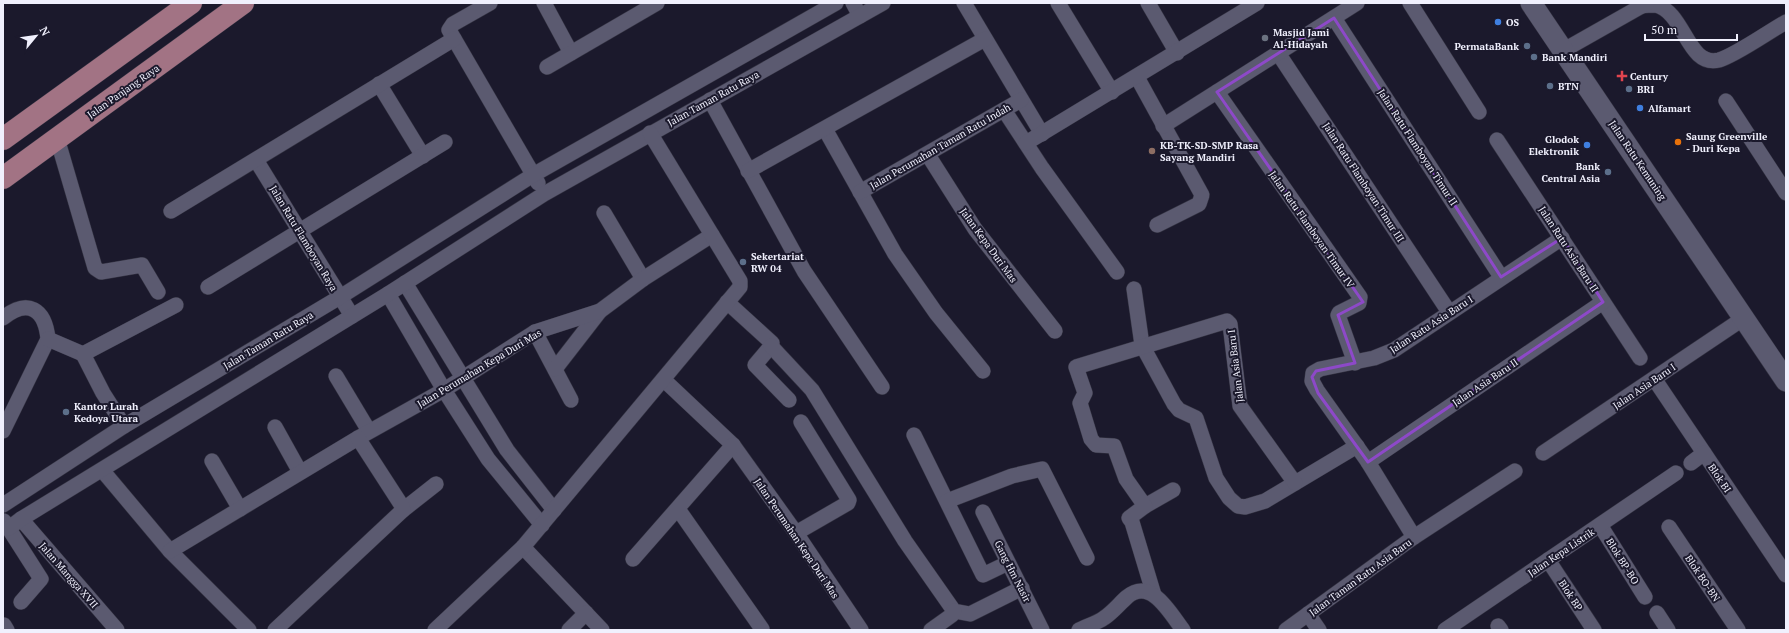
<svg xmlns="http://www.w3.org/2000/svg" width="1789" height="633" font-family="'PT Serif',serif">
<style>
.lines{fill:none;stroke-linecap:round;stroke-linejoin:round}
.street-casing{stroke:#353443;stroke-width:16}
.secondary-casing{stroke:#353443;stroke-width:22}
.primary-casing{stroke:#353443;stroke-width:23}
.street{stroke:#5b5a70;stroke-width:15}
.secondary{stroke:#5b5a70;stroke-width:21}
.primary{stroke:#a27384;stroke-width:22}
.marked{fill:none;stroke:#8d49c8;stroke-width:3;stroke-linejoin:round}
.shop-dot{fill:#3f7fe0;stroke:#1b192c;stroke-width:1.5}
.worship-dot{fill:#6b7280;stroke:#1b192c;stroke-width:1.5}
.service-dot{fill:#5c6f8a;stroke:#1b192c;stroke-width:1.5}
.health-dot{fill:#e0444e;stroke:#1b192c;stroke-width:1.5}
.food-dot{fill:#e8710a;stroke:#1b192c;stroke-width:1.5}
.education-dot{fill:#8d6e63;stroke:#1b192c;stroke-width:1.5}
.labels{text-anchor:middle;stroke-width:4;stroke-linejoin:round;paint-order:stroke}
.poi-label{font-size:10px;font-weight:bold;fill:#f0f0fd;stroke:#1b192c;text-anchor:start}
.street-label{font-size:10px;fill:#f0f0fd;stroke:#1b192c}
</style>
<rect width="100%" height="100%" fill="#1b192c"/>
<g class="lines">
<g class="street-casing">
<g id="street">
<polyline points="490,3 453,24 449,30 538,183"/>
<polyline points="544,3 571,53"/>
<polyline points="853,3 860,16"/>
<polyline points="964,3 1042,134"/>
<polyline points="1058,3 1112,92"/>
<polyline points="1148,3 1177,53"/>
<polyline points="1410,3 1479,112"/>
<path d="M1643,6C1646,5 1651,5 1655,5C1685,11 1687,68 1719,60C1736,55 1768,32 1786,22"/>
<polyline points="1334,18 1501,277"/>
<polyline points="1564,50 1647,3"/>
<polyline points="1278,53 1449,312"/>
<polyline points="547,67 657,3"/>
<polyline points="1137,77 1202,195 1199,204 1157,225"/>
<polyline points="379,84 423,156"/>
<polyline points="1217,92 1360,297 1359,303 1339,313 1338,315 1355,363"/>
<polyline points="710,100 804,271 882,387"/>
<polyline points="1726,101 1786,193"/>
<polyline points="1004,110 1042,168 1117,272"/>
<polyline points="1163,126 1357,3"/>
<polyline points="825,129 895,254 936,313 983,371"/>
<polyline points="57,138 95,268 101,272 142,265 158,292"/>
<polyline points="1497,140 1640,358"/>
<polyline points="1026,143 1257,3"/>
<polyline points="928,155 975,229 1055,331"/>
<polyline points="256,160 352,316"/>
<polyline points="748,171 985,39"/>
<polyline points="860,192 1021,100"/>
<polyline points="171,211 454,39"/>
<polyline points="604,213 643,279"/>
<polyline points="405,283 507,450 554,510"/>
<polyline points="208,287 445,142"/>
<polyline points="1134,289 1142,345 1174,404 1179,410 1196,418 1216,478 1229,498 1238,506 1245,507 1265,501 1357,446"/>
<polyline points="388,294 444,390 488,459 542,525"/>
<polyline points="727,302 772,343 771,346 755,365 789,400"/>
<path d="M3,318C28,298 45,309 48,339L3,431"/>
<polyline points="535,332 571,400"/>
<polyline points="48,339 83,354"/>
<polyline points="771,346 812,390 905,541 954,611 970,614 1022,588"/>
<polyline points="555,369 600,311"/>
<polyline points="336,376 369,431"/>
<polyline points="664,380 733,445 796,533 861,630"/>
<polyline points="1655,380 1786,575"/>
<polyline points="124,426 103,393 83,354 176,305"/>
<polyline points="275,427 300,472"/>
<polyline points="914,435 983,575 1008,563"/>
<polyline points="1543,453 1744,318"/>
<polyline points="212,461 240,509"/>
<polyline points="1368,462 1603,302"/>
<polyline points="1691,463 1704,453"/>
<polyline points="102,470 170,551 249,630"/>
<polyline points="947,501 1012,476 1042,469 1087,558"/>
<polyline points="3,505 124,426 340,297 533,175 836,3"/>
<polyline points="1145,506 1173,490"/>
<polyline points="678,509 762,629"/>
<polyline points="403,510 436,484"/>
<polyline points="983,512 1042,630"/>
<polyline points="21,519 117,630"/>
<polyline points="4,521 41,579 21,602"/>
<polyline points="1600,525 1645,597"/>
<polyline points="1669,527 1738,630"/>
<polyline points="9,528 21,519 388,294 544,194 883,3"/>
<polyline points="796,533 848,503 849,500 801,422"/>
<polyline points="1414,537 1368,462 1317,390 1312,381 1313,373 1320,369 1374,358 1394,350 1562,238"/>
<polyline points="523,547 602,630"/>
<polyline points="170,551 358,438 444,390 535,332 600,311 643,279 712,235"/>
<polyline points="633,559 733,445"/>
<polyline points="1548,560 1594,630"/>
<polyline points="1154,595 1132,522 1129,518 1145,506 1126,479 1114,446 1096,445 1091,439 1080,403 1085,393 1076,367 1227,321 1230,324 1240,406 1295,483"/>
<polyline points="1657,613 1668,630"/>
<polyline points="1308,614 1319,630"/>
<polyline points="4,625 7,630"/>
<polyline points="1498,626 1501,630"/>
<polyline points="275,630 403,510 402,506 358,438"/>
<polyline points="435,630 523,547 740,287 740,281 650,133"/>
<polyline points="569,630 586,613"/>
<polyline points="931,630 952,615 954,611"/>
<path d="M1079,630C1087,626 1097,623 1104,618C1113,612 1119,604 1127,597C1151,577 1170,613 1183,630"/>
<polyline points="1286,630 1414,537 1515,471"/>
<polyline points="1445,630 1676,473"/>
</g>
</g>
<g class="secondary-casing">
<polyline id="secondary" points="1531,3 1786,381"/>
</g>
<g class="primary-casing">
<g id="primary">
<polyline points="3,139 191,3"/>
<polyline points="3,178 243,3"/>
</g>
</g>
<use href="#street" class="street"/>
<use href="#secondary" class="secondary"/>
<use href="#primary" class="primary"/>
</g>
<path class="marked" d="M1334,18L1501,277L1562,238L1603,302L1368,462L1318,393L1312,377L1316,371L1355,363L1338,315L1363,302L1217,92Z"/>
<g class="shop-dot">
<circle cx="1498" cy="22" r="4"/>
<circle cx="1640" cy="108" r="4"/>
<circle cx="1587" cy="145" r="4"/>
</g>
<circle class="worship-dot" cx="1265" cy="38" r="4"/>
<g class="service-dot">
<circle cx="1527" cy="46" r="4"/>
<circle cx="1534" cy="57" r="4"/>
<circle cx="1550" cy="86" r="4"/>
<circle cx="1629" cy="89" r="4"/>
<circle cx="1608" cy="172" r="4"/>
<circle cx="743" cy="262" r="4"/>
<circle cx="66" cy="412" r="4"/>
</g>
<path class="health-dot" d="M1620 70h4v4h4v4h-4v4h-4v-4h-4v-4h4z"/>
<circle class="food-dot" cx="1678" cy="142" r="4"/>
<circle class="education-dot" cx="1152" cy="151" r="4"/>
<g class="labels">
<g class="poi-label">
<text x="1506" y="26">OS</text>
<text x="1273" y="36">Masjid Jami<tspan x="1273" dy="12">Al-Hidayah</tspan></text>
<text x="1519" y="50" text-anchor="end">PermataBank</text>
<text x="1542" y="61">Bank Mandiri</text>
<text x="1630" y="80">Century</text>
<text x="1558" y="90">BTN</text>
<text x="1637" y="93">BRI</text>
<text x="1648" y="112">Alfamart</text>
<text x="1686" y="140">Saung Greenville<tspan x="1686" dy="12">- Duri Kepa</tspan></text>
<text x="1579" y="143" text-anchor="end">Glodok<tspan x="1579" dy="12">Elektronik</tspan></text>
<text x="1160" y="149">KB-TK-SD-SMP Rasa<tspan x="1160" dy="12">Sayang Mandiri</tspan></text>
<text x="1600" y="170" text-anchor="end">Bank<tspan x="1600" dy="12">Central Asia</tspan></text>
<text x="751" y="260">Sekertariat<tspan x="751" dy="12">RW 04</tspan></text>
<text x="74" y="410">Kantor Lurah<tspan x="74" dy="12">Kedoya Utara</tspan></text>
</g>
<g class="street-label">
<text transform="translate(123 91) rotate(-35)" y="4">Jalan Panjang Raya</text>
<text transform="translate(713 98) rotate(-29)" y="4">Jalan Taman Ratu Raya</text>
<text transform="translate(940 146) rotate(-30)" y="4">Jalan Perumahan Taman Ratu Indah</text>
<text transform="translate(1418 147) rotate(57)" y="4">Jalan Ratu Flamboyan Timur II</text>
<text transform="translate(1638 160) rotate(56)" y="4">Jalan Ratu Kemuning</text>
<text transform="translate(1364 182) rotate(57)" y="4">Jalan Ratu Flamboyan Timur III</text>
<text transform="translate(1312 229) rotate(55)" y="4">Jalan Ratu Flamboyan Timur IV</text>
<text transform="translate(304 238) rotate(59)" y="4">Jalan Ratu Flamboyan Raya</text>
<text transform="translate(989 245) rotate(54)" y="4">Jalan Kepa Duri Mas</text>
<text transform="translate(1569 249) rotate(57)" y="4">Jalan Ratu Asia Baru II</text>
<text transform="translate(1431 324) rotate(-33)" y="4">Jalan Ratu Asia Baru I</text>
<text transform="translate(268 340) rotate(-31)" y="4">Jalan Taman Ratu Raya</text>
<text transform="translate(1235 366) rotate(-97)" y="4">Jalan Asia Baru I</text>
<text transform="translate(479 368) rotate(-31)" y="4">Jalan Perumahan Kepa Duri Mas</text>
<text transform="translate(1485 382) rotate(-34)" y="4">Jalan Asia Baru II</text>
<text transform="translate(1644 386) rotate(-34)" y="4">Jalan Asia Baru I</text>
<text transform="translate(1720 478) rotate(56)" y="4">Blok BI</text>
<text transform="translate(797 538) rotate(56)" y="4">Jalan Perumahan Kepa Duri Mas</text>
<text transform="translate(1561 552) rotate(-34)" y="4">Jalan Kepa Listrik</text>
<text transform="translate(1623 561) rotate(58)" y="4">Blok BP-BO</text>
<text transform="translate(1013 571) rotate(63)" y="4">Gang Hm Nasir</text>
<text transform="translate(69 575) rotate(49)" y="4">Jalan Mangga XVII</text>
<text transform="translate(1360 577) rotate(-36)" y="4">Jalan Taman Ratu Asia Baru</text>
<text transform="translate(1703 578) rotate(56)" y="4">Blok BO-BN</text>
<text transform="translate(1571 595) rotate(57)" y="4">Blok BP</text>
</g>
</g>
<rect width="1789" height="633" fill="none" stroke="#f0f0fd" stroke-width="8"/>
<g transform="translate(36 36) rotate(61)" stroke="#1b192c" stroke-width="3" paint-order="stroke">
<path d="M0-3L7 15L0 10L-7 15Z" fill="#f0f0fd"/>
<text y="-6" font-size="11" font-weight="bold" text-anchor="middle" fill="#f0f0fd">N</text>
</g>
<path d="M1645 34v6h92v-6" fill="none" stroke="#f0f0fd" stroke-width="2"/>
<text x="1651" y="34" font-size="12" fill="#f0f0fd" stroke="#1b192c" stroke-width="3" paint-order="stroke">50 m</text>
</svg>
